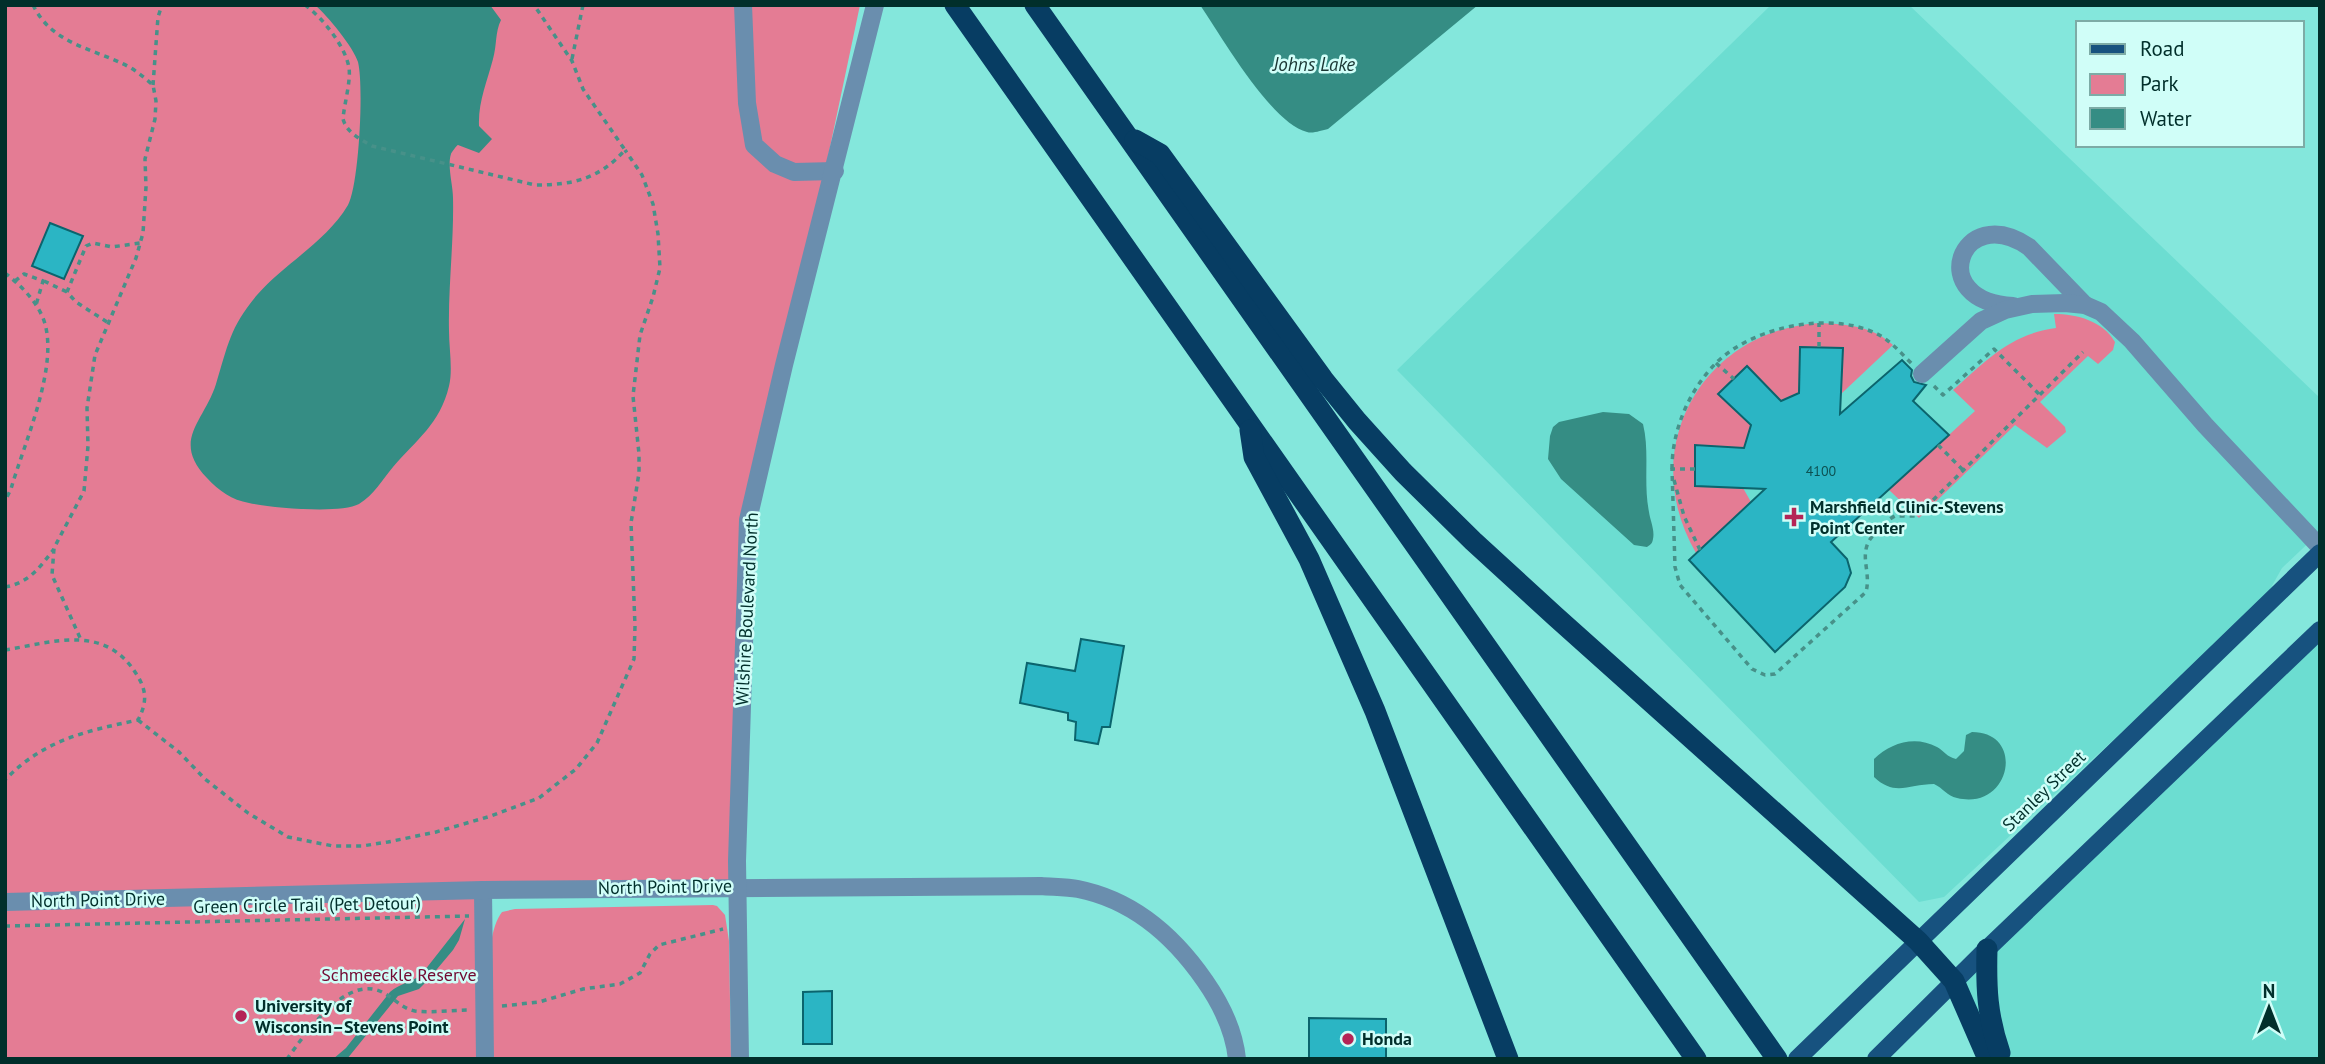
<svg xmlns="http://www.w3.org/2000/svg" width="2325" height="1064" font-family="'PT Sans',sans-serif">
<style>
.built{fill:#6cddd1}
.green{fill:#e47c94}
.water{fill:#358d84}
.building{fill:#2bb5c4;stroke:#0b646d;stroke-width:2}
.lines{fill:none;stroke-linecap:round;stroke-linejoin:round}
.path{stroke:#479189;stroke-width:3.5;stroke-dasharray:5 5;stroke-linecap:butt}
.minor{stroke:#6a8eae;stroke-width:18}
.major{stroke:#17527f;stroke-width:18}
.highway{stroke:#073d63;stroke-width:21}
.poi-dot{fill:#b42456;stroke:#d0fef8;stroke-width:2.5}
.labels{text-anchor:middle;stroke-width:5;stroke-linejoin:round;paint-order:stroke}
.number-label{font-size:14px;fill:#0c5051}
.poi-label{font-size:18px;font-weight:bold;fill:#012f2b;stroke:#d0fef8;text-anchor:start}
.street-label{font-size:18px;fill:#012f2b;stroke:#d0fef8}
.park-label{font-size:18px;fill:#720a32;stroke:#d0fef8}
.water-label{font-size:19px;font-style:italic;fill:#1b3633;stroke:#d0fef8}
</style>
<rect width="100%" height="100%" fill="#84e7dc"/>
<g class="built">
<polygon points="1771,5 1909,5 2320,398 2320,532 2282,568 2264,600 1944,897 1919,902 1397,370"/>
<polygon points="2320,630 2320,1059 1988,1059 1954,981"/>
</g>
<g class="green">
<polygon points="5,5 860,5 784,365 753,498 738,886 484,890 485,1059 5,1059"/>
<path d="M2054,314C2077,314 2103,321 2115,342L2113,350L2098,364L2088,356L2040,402L2065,427L2066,432L2047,448L2015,425L1919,518L1889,490L1975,411L1953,390C1986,361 2010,334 2056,328Z"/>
<path d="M1819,323C1846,324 1873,326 1893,345L1841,394L1800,348L1799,393L1781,401L1747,367L1719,394L1751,425L1744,448L1696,445L1695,485L1743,488L1751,502L1696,553C1636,450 1701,331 1819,323Z"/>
<path d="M713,905L717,906L725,915L729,941L731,1059H490C490,1023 481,939 502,912L515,909Z"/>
</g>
<g class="water">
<path d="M315,5H490L501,20C495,32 497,45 493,59C487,82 478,102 479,126L492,139L479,153L458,145C457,145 451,153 451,154C447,166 453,185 453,198C454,242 448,287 449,331C449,348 453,370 449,386C440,424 416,440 393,467C382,480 374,495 359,504C341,514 271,508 249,503C232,500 219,491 207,478C171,440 204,422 216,384C228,345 230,327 257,295C285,263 326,242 348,205C359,185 364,86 358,62C354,48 327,15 315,5Z"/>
<path d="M1200,5H1478L1328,129C1322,130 1313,134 1307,132C1271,123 1222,37 1200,5Z"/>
<path d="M1603,412L1629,414L1643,424C1650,452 1643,482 1649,512C1650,520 1655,530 1653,539C1652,544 1651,544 1647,547L1634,545L1561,479L1548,459L1550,436L1553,427L1559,422Z"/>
<path d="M1972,732C2026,732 2011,811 1957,798C1947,796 1943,788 1934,784C1909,784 1895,797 1874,777V759C1890,743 1915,735 1937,747C1944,751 1947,757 1956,759L1964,751L1966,735Z"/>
<path d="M465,919L459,940L453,950L427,981L419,989L398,996L347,1059H333L346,1048L390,992C399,984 411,982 421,975Z"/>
</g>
<g class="building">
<polygon points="50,223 83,236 64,279 32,266"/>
<polygon points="1800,347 1843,348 1840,414 1902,360 1912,370 1911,376 1914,382 1926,385 1913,401 1949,435 1831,542 1847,559 1851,573 1845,587 1775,652 1689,560 1765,489 1695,486 1695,445 1744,448 1751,425 1718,394 1747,366 1781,401 1799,393"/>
<polygon points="1081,639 1124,646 1110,727 1102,727 1098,744 1075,740 1076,722 1068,720 1068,713 1020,703 1027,663 1075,671"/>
<polygon points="832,991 832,1044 803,1044 803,992"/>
<polygon points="1309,1018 1386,1019 1386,1059 1309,1059"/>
</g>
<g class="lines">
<g class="path">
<path d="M33,5C53,46 95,48 131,68C139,73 146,79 153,85L156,101L155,119L145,159L146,187L143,233L136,258L95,355L87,408L88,446L84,491L54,548L52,575L81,640"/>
<path d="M305,5C322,17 346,47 349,68C351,81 344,105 343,119C347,133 360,139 372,146L535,185C573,185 599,179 625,150L583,89L572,61L534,5"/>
<polyline points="572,59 583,5"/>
<polyline points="153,85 158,17 162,5"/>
<path d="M5,273C20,285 35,299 43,318C61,363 24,443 11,489L5,501"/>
<polyline points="15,281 24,274 43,281 36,305"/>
<polyline points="44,281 67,292"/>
<polyline points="107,322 76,302 67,292 86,246 93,243 112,247 140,243"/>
<polyline points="1819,347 1819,323"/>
<polyline points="1716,363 1734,379"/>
<polyline points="1934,386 1943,395 1994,349 2039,394"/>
<polyline points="1938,445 1963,470"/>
<path d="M1672,469C1672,430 1689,390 1717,362C1753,327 1829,311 1875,333C1889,339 1900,352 1912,364"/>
<path d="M1695,469H1672L1675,567L1680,585L1752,669L1765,675L1775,674L1866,592C1872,568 1855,552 1877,531C1883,525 1887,520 1895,516H1917L2083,352"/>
<polyline points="1674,480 1684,516 1700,550"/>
<path d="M5,587C29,583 40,567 54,549"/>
<path d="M5,650C54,642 105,623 137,675C147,691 147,703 138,720C86,731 43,740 5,780"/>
<polyline points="138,720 179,752 205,779 248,813 288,837 333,846 362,846 388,842 436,832 491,816 539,798 576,769 597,743 634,659 635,626 631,523 639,473 639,454 633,396 640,335 653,297 660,268 658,234 653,204 642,175 625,150"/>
<polyline points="5,926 469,916"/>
<polyline points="502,1006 539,1002 583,989 620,984 640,973 650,954 659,945 723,929"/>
<path d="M287,1059C305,1034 346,974 382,992C394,998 401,1008 415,1011C432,1013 452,1010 470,1010"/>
</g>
<g class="minor">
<polyline points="743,5 747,103 754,145 775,164 794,172 835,171"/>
<path d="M2013,306C1924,302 1960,200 2029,247L2085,305"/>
<polyline points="1922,374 1981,321 2005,310 2032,304 2065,303 2085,305 2101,312 2132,341 2205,425 2320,547"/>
<polyline points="483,890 485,1059"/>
<path d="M5,902L483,890L1041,886C1053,887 1067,887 1078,889C1133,900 1174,936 1205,981C1221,1004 1234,1030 1237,1059"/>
<polyline points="740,1059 737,861 748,520 784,365 875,5"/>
</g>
<g class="major">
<polyline points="1797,1059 2320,553"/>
<polyline points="1876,1059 1987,949 2320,630"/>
</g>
<g class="highway">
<polyline points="955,5 1696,1059"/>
<polyline points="1035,5 1777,1059"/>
<polyline points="1135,140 1160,154 1323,379 1357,421 1403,472 1473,541 1556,617 1918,941 1954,981 1988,1059"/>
<polyline points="1250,430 1254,457 1309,559 1375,711 1508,1059"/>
<path d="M1987,949C1986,988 1987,1015 2000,1053"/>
</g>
</g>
<g class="poi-dot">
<path d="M1790.5 506.5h7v7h7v7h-7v7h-7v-7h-7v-7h7z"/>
<circle cx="241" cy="1016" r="7"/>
<circle cx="1348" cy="1039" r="7"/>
</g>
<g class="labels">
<g class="number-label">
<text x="1821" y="476">4100</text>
</g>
<g class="poi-label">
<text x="1810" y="513">Marshfield Clinic-Stevens<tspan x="1810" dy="21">Point Center</tspan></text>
<text x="255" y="1012">University of<tspan x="255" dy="21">Wisconsin–Stevens Point</tspan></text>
<text x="1362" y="1045">Honda</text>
</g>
<g class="street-label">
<text transform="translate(747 609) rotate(-87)" y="6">Wilshire Boulevard North</text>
<text transform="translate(2044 791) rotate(-44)" y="6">Stanley Street</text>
<text transform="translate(665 887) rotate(-1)" y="6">North Point Drive</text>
<text transform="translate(98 900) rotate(-1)" y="6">North Point Drive</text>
<text transform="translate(307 905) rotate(-1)" y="6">Green Circle Trail (Pet Detour)</text>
</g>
<g class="park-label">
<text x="399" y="981">Schmeeckle Reserve</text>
</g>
<g class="water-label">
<text x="1314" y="71">Johns Lake</text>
</g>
</g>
<rect width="2325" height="1064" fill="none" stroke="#012f2b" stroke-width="14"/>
<rect x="2076" y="21" width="228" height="126" fill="#d0fef8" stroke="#7daba6" stroke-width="2"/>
<rect x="2090" y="44" width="35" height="10" fill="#17527f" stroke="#7daba6" stroke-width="2"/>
<text x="2140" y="56" font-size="21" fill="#012f2b">Road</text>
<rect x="2090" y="74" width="35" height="21" fill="#e47c94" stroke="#7daba6" stroke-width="2"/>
<text x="2140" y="91" font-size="21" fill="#012f2b">Park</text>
<rect x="2090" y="108" width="35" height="21" fill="#358d84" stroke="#7daba6" stroke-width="2"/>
<text x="2140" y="126" font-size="21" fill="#012f2b">Water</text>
<g transform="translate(2269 1008)" stroke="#d0fef8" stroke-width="5" paint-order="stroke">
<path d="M0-5L12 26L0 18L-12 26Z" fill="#012f2b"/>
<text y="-10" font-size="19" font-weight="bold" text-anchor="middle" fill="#012f2b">N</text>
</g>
</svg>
